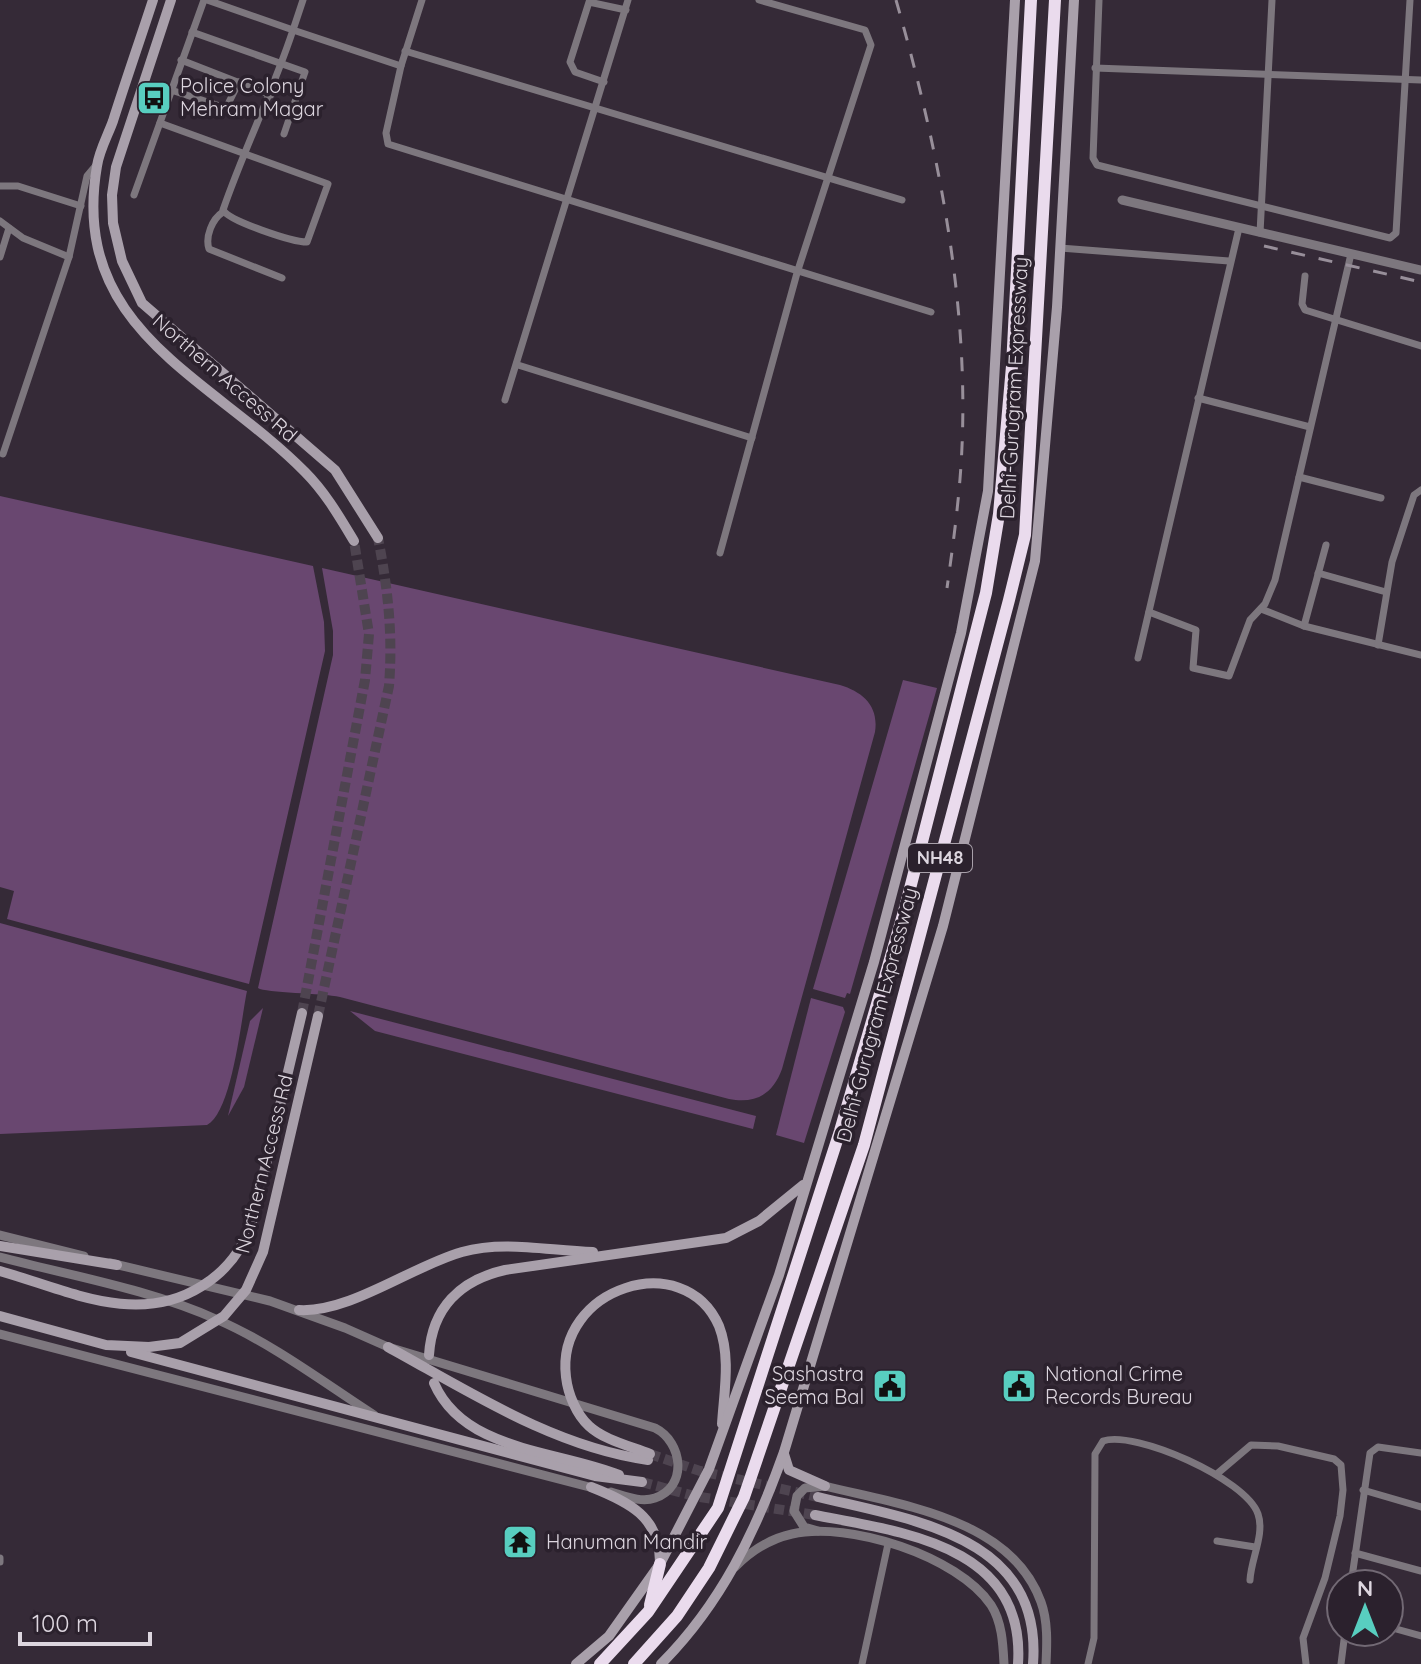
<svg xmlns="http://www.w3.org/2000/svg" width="1421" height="1664" font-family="Quicksand,sans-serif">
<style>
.green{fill:#694770}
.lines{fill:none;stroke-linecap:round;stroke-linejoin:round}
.secondary-tunnel{stroke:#4e4450;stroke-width:10;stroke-dasharray:10 5;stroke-linecap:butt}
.minor{stroke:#7d777e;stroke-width:7}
.tertiary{stroke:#7d777e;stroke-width:9}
.secondary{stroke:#a9a0ab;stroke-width:10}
.motorway{stroke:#eadbed;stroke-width:12}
.rail{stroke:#988f9a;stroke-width:3;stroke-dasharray:14 14;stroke-linecap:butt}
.labels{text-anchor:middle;stroke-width:7;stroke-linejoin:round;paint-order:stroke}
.shield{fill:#2b212d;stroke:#a8a0aa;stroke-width:2}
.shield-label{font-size:18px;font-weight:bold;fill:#ddd6df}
.poi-label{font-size:20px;fill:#ddd6df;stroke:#2b212d;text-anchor:start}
.street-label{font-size:20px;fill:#ddd6df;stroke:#2b212d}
</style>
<rect width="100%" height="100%" fill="#352a37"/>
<g class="green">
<polygon points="0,496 313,566 324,622 325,651 249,984 7,919 14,891 0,887"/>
<path d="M322,568L840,685C863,692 879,706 875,732L782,1069C773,1094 756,1104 729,1099L340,997C323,993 265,993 258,988L333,655V631Z"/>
<polygon points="903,680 937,688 850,994 847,993 845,998 813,989"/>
<path d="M0,923L247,991C241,1020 232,1112 207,1125L0,1134Z"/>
<polygon points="811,998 843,1007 845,1012 804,1143 776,1135"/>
<polygon points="263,1008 244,1087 228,1116 250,1021"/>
<polygon points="350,1011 756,1116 753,1129 375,1031"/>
</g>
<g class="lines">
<g class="secondary-tunnel">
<polyline points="302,1013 365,680 369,634 354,541"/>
<path d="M318,1016L389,686C393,634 388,589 378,538"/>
<polyline points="650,1454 700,1471 818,1497"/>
<polyline points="642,1482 694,1496 815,1515"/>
</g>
<g class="minor">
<polyline points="303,0 293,30 401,66"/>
<polyline points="422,0 401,66 386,133 388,144 931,312"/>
<polyline points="1099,0 1093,158 1097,165 1390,238 1396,233 1410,0"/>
<polyline points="192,32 305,72 284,134"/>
<polyline points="405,51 902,200"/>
<polyline points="181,60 271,95"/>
<polyline points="1095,68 1421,80"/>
<polyline points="604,82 575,72 570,62 589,2 626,10"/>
<polyline points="171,90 226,108 239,82"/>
<path d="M160,123L328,184L307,242C292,242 229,221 223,210C244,149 273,91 293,30L207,0"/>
<polyline points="0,186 18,186 81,206"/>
<polyline points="134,195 204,0"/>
<path d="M223,212C212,219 205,237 209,249L282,278"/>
<polyline points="0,221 23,238 69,257"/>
<polyline points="1260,233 1272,0"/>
<polyline points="1060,248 1229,261"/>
<polyline points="0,257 9,228"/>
<polyline points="1305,276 1302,304 1305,310 1421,346"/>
<polyline points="518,365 752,438"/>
<polyline points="1198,398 1310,427"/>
<polyline points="505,400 628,0"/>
<polyline points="3,454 69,257 87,176 97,164"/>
<polyline points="1299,477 1381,498"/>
<polyline points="720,553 797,273 871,45 865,30 759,0"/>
<polyline points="1318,573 1386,592"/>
<polyline points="1261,609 1304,626 1421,655"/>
<polyline points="1149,612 1196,630 1193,668 1229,676 1250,620 1265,604 1275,580 1351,254"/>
<polyline points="1304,626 1326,545"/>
<polyline points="1378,645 1392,562 1414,495 1421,490"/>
<polyline points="1138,658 1239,228"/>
<polyline points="1218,1473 1251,1445 1278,1446 1334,1459 1341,1465 1343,1490 1340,1516 1325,1578 1303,1638 1306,1664"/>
<polyline points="1363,1490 1421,1507"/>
<polyline points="1217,1541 1255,1547"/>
<polyline points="1355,1553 1421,1571"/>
<polyline points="0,1558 0,1562"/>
<polyline points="1351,1584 1370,1453 1378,1447 1421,1453"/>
<polyline points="1389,1627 1421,1636"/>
<polyline points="862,1664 888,1544"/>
<path d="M1088,1664L1094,1638L1095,1454L1103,1441C1135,1430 1246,1479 1258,1514C1265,1534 1251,1559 1250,1580"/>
<polyline points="1341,1664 1345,1632"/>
</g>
<g class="tertiary">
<polyline points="1122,200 1421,270"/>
<polyline points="0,1235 84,1256"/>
<path d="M0,1257C72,1276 149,1289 218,1320C273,1344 323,1382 374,1415"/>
<path d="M110,1263L270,1301L345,1328L388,1347L655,1428C683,1442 688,1487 655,1498C641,1503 625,1496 611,1492"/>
<polyline points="0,1334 597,1489"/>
<path d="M818,1531L804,1527L794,1511L797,1496L805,1488L825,1486C900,1505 1011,1518 1041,1602C1048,1621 1047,1644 1046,1664"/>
<path d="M735,1567C751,1551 769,1539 792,1534C849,1521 958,1556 991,1605C1002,1622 1003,1644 1004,1664"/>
</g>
<g class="secondary">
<path d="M153,0C140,40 126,80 113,121C108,135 99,151 97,166C69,330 210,376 305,472C325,492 339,516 354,541"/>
<polyline points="171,0 116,167 112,195 113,223 122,261 142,303 335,470 378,538"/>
<polyline points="0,1246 117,1265"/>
<path d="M0,1271C67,1290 137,1327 202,1286C228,1270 244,1248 253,1219L302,1013"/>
<path d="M299,1310C350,1313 412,1266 462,1252C504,1240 550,1251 593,1252"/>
<polyline points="0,1316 106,1345 149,1347 180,1343 224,1316 246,1290 263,1252 318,1016"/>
<path d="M388,1347C470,1392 554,1447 648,1460"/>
<polyline points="131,1352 595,1476 642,1482"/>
<path d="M429,1355C432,1308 460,1280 505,1270L726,1238L759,1221L803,1185"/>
<path d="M434,1383C464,1452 558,1450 619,1475"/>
<path d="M650,1454C630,1446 604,1440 589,1426C576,1414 568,1394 566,1377C555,1288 684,1246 719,1326C731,1357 724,1392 722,1424"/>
<polyline points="784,1454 789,1470 825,1486"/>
<path d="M591,1487C629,1502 660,1517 660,1562"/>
<path d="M818,1497C913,1520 1043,1536 1033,1664"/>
<path d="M815,1515C902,1532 1026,1545 1018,1664"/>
<polyline points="576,1664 609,1636 660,1564 709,1469 779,1275 874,962 913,814 961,633 988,491 1015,0"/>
<path d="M661,1664C721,1604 756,1531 784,1452L943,926L1035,561L1057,307L1074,0"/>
</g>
<g class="motorway">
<polyline points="650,1605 660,1564"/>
<polyline points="600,1664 648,1612 718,1508 840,1131 905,908 986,593 999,514 1012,366 1031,0"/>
<polyline points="634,1664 677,1616 709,1568 744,1497 864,1145 1009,600 1025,535 1055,0"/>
</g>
<g class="rail">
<path d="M896,0C940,154 973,319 960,479C957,516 952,552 947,588"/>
<polyline points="1264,246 1421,282"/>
</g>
</g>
<defs>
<g id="bus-square" transform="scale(1.8)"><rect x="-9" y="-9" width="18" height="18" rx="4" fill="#58cec0" stroke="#2b212d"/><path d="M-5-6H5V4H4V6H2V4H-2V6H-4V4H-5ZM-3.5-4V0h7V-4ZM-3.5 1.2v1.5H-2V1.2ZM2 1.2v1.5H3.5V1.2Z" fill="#111"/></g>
<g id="civic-square" transform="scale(1.8)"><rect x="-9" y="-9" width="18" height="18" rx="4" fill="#58cec0" stroke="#2b212d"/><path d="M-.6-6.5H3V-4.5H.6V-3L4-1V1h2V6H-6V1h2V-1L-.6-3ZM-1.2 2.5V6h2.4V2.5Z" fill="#111"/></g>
<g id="temple-square" transform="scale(1.8)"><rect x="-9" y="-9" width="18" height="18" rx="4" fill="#58cec0" stroke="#2b212d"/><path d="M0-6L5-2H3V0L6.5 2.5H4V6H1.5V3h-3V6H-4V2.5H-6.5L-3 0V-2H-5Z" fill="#111"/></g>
</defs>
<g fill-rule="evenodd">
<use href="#bus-square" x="154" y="98"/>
<use href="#civic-square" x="890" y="1386"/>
<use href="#civic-square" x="1019" y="1386"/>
<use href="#temple-square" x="520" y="1542"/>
</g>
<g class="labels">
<rect class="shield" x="908" y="844" width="64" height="28" rx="6"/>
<g class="shield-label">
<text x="940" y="864">NH48</text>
</g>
<g class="poi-label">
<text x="180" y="93">Police Colony<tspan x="180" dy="23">Mehram Magar</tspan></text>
<text x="864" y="1381" text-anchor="end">Sashastra<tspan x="864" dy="23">Seema Bal</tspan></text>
<text x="1045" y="1381">National Crime<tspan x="1045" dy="23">Records Bureau</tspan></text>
<text x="546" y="1549">Hanuman Mandir</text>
</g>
<g class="street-label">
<text transform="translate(225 378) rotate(41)" y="7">Northern Access Rd</text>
<text transform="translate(1014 388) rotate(-87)" y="7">Delhi-Gurugram Expressway</text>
<text transform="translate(877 1015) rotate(-75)" y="7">Delhi-Gurugram Expressway</text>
<text transform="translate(264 1164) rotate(-76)" y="7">Northern Access Rd</text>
</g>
</g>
<g transform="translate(1365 1608)"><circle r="38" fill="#2b212d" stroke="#726974" stroke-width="2"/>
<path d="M0-6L14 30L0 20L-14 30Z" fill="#58cec0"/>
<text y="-12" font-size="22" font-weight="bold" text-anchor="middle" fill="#ddd6df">N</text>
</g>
<path d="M20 1632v12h130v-12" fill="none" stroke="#ddd6df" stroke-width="4"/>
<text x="32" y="1632" font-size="24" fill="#ddd6df" stroke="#2b212d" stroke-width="6" paint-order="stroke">100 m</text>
</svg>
